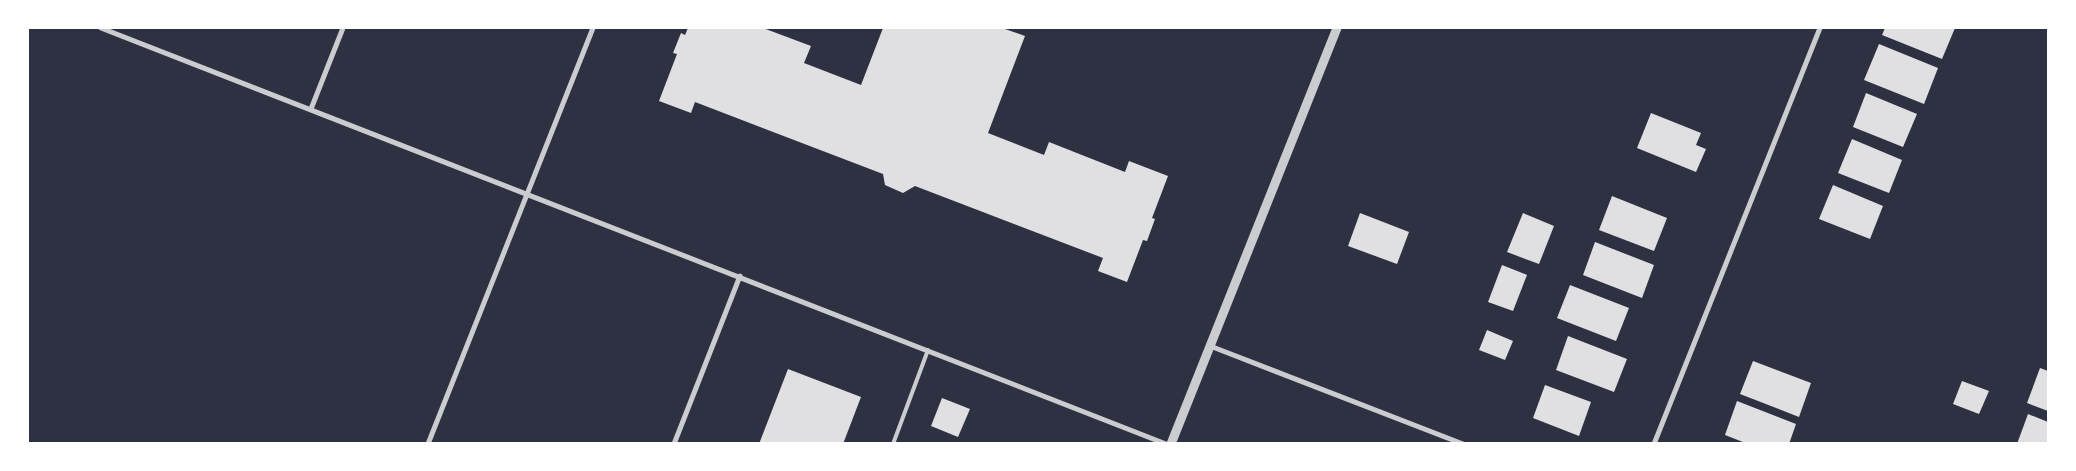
<svg xmlns="http://www.w3.org/2000/svg" width="2076" height="471" font-family="'Titillium Web',sans-serif">
<style>
.building{fill:#e0e0e3}
.lines{fill:none;stroke-linecap:round;stroke-linejoin:round}
.service{stroke:#caccd0;stroke-width:4}
.minor{stroke:#caccd0;stroke-width:5}
.tertiary{stroke:#caccd0;stroke-width:9}
</style>
<rect width="100%" height="100%" fill="#2d3142"/>
<g class="building">
<polygon points="688,28 763,28 811,46 804,63 861,85 883,28 1002,28 1025,36 988,133 1044,155 1049,142 1125,172 1129,161 1168,176 1152,218 1155,219 1147,241 1143,240 1127,282 1098,271 1103,258 915,186 903,193 885,185 883,174 695,102 691,113 659,101 677,54 673,53 681,33 685,35"/>
<polygon points="1885,28 1955,28 1942,59 1882,35"/>
<polygon points="1879,44 1938,68 1924,104 1864,80"/>
<polygon points="1866,93 1917,114 1903,147 1853,127"/>
<polygon points="1651,113 1701,133 1696,145 1706,149 1696,172 1637,148"/>
<polygon points="1852,139 1902,160 1889,193 1838,173"/>
<polygon points="1833,185 1883,206 1870,239 1819,219"/>
<polygon points="1612,196 1667,218 1654,251 1599,230"/>
<polygon points="1360,213 1409,232 1397,264 1348,246"/>
<polygon points="1523,213 1554,226 1539,264 1507,252"/>
<polygon points="1595,242 1654,265 1642,298 1583,275"/>
<polygon points="1502,265 1527,275 1513,311 1488,302"/>
<polygon points="1570,285 1629,308 1616,341 1557,318"/>
<polygon points="1487,330 1513,341 1505,360 1479,350"/>
<polygon points="1568,336 1627,359 1614,392 1556,370"/>
<polygon points="1753,361 1811,383 1799,417 1740,394"/>
<polygon points="2040,368 2048,371 2048,411 2027,403"/>
<polygon points="788,369 861,397 843,444 759,444"/>
<polygon points="1962,381 1989,391 1979,414 1953,404"/>
<polygon points="1545,385 1591,402 1579,436 1533,418"/>
<polygon points="942,398 970,409 958,437 931,426"/>
<polygon points="1737,401 1796,424 1789,444 1748,444 1725,435"/>
<polygon points="2028,414 2048,422 2048,444 2017,444"/>
</g>
<g class="lines">
<polyline class="service" points="893,444 928,350"/>
<g class="minor">
<polyline points="101,28 1166,444"/>
<polyline points="311,109 343,28"/>
<polyline points="1210,346 1463,444"/>
<polyline points="428,444 593,28"/>
<polyline points="674,444 740,276"/>
<polyline points="1654,444 1820,28"/>
</g>
<polyline class="tertiary" points="1171,444 1337,28"/>
</g>
<rect width="2076" height="471" fill="none" stroke="#ffffff" stroke-width="58"/>
</svg>
